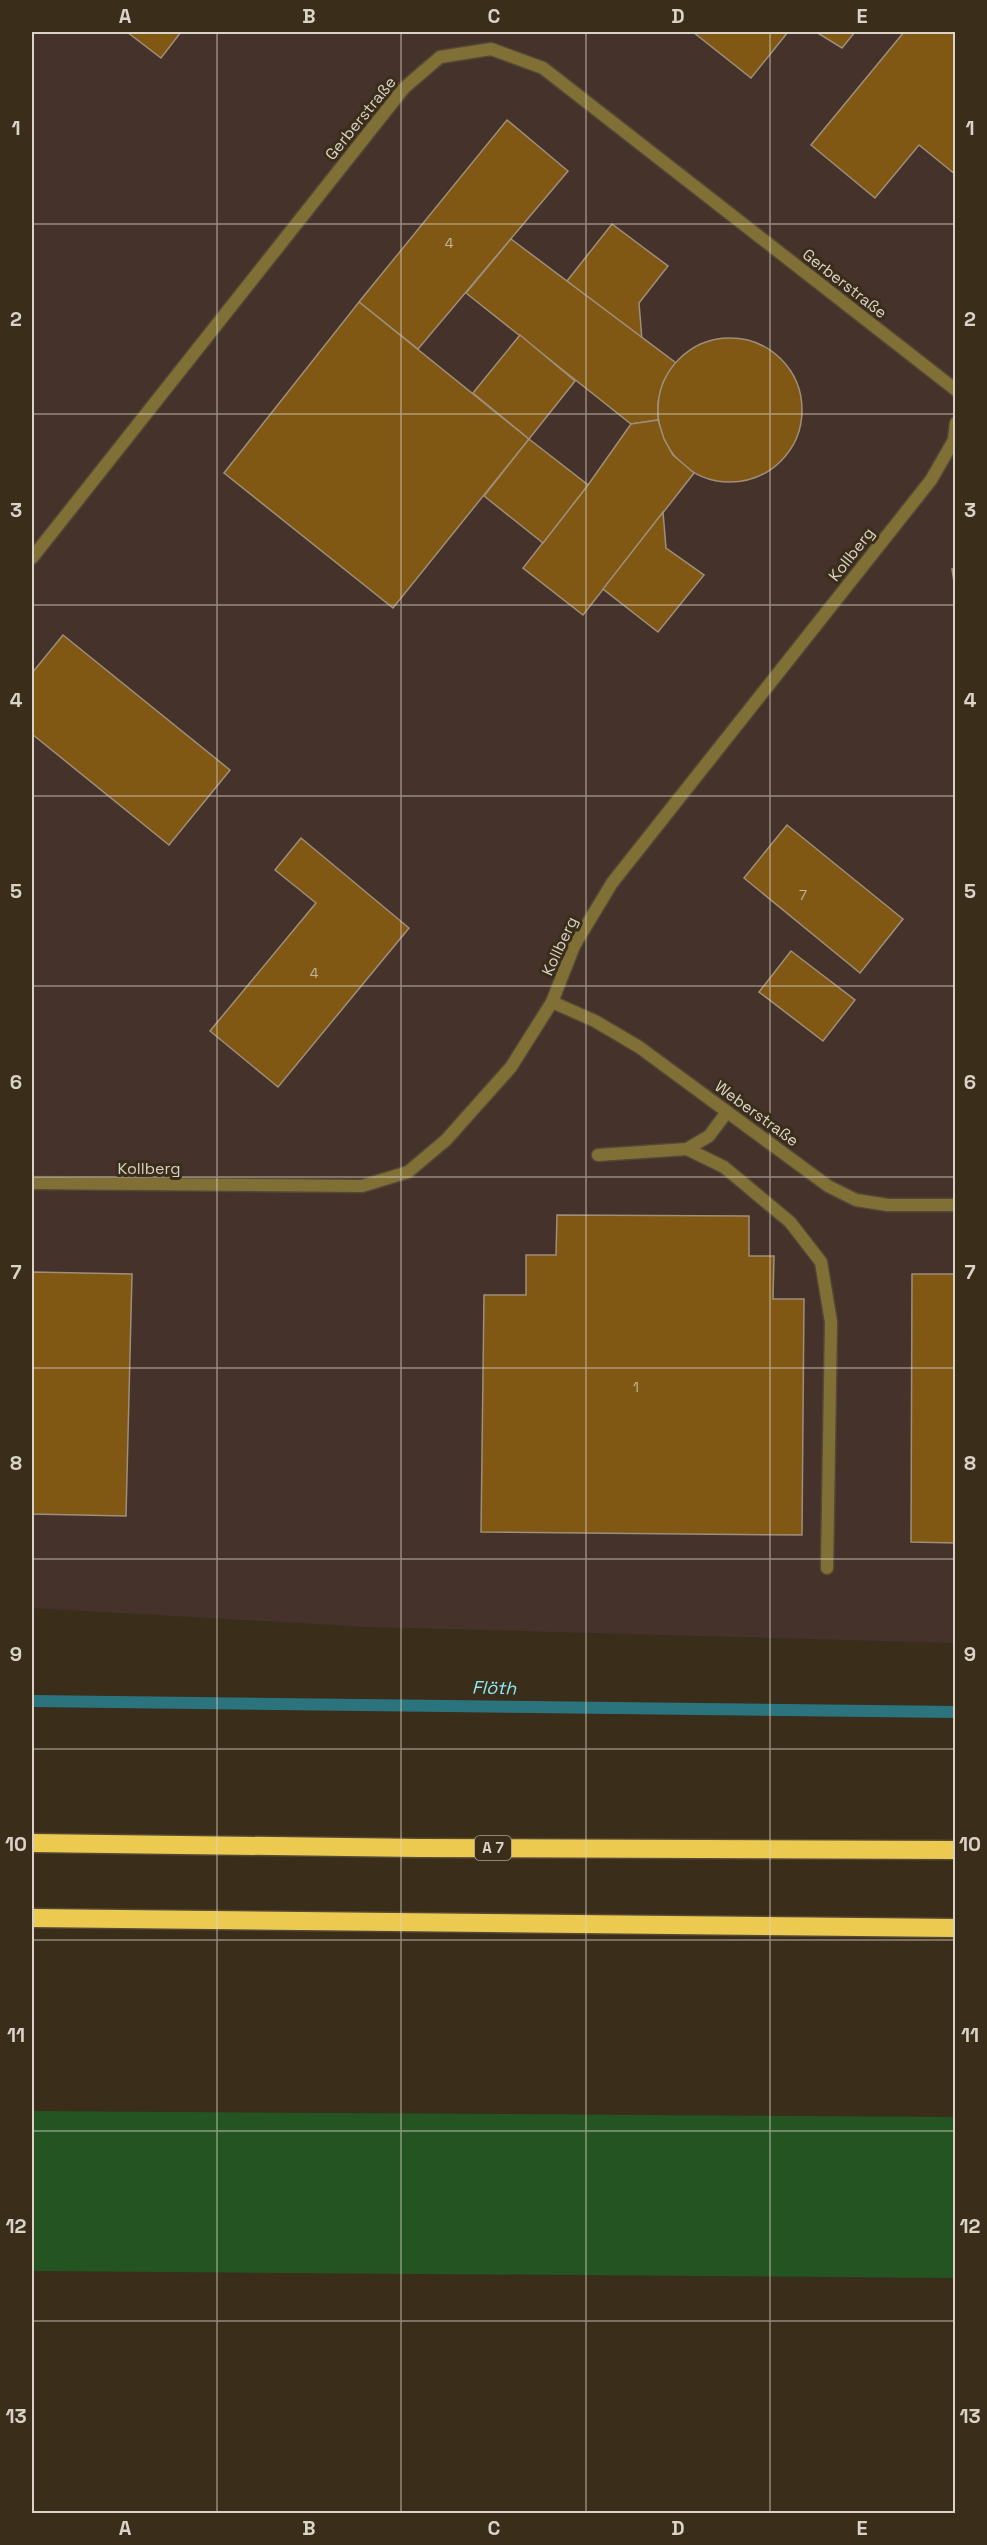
<svg xmlns="http://www.w3.org/2000/svg" width="987" height="2545" font-family="'Space Grotesk',sans-serif">
<style>
.industrial{fill:#45322b}
.green{fill:#235421}
.lines{fill:none;stroke-linecap:round;stroke-linejoin:round}
.stream{stroke:#2c747d;stroke-width:12}
.building{fill:#805713;stroke:#9f8f7a;stroke-width:1.5}
.lane-casing{stroke:#544836;stroke-width:15}
.street-casing{stroke:#544836;stroke-width:15}
.highway-casing{stroke:#544836;stroke-width:21}
.lane{stroke:#817036;stroke-width:12}
.street{stroke:#817036;stroke-width:12}
.highway{stroke:#ecca4f;stroke-width:18}
.grid{fill:none;stroke:#dcd3c8;stroke-width:1.5;stroke-opacity:0.55}
.labels{text-anchor:middle;stroke-width:6;stroke-linejoin:round;paint-order:stroke}
.number-label{font-size:14px;fill:#c5b49b}
.shield{fill:#3a2d1a;stroke:#aba194;stroke-width:1.5}
.shield-label{font-size:15px;font-weight:bold;fill:#dcd3c8}
.street-label{font-size:16px;fill:#dcd3c8;stroke:#3a2d1a}
.water-label{font-size:18px;font-style:italic;fill:#8de9f5;stroke:#3a2d1a}
.neatline{fill:none;stroke:#dcd3c8;stroke-width:2}
.grid-label{font-size:20px;text-anchor:middle;font-weight:bold;fill:#dcd3c8}
</style>
<rect width="100%" height="100%" fill="#3a2d1a"/>
<polygon class="industrial" points="32,32 955,32 955,1643 368,1627 32,1608"/>
<polygon class="green" points="32,2111 955,2117 955,2278 32,2271"/>
<g class="lines">
<polyline class="stream" points="32,1701 956,1712"/>
</g>
<g class="building">
<polygon points="127,32 181,32 161,58"/>
<polygon points="693,32 788,32 751,78"/>
<polygon points="816,32 855,32 842,48"/>
<polygon points="904,32 956,32 956,175 919,145 875,198 811,145"/>
<polygon points="507,120 568,171 418,349 359,302"/>
<polygon points="612,224 668,266 639,303 642,340 567,281"/>
<polygon points="511,239 676,363 663,383 658,402 658,420 631,424 466,293"/>
<polygon points="359,302 529,439 393,608 224,473"/>
<polygon points="520,335 575,381 529,439 473,393"/>
<circle cx="730" cy="410" r="72"/>
<polygon points="658,420 664,439 673,455 694,473 583,615 523,568 588,485 631,424"/>
<polygon points="529,439 588,485 543,543 484,496"/>
<polygon points="663,512 666,548 704,575 658,632 603,589"/>
<polygon points="952,569 956,569 956,595"/>
<polygon points="63,635 230,770 169,845 32,734 32,673"/>
<polygon points="787,825 903,919 860,973 744,878"/>
<polygon points="301,838 409,928 278,1087 210,1031 316,903 275,870"/>
<polygon points="791,951 855,1000 823,1041 759,992"/>
<polygon points="557,1215 749,1216 749,1256 774,1256 773,1299 804,1299 802,1535 481,1532 484,1295 526,1295 526,1255 556,1255"/>
<polygon points="32,1272 132,1274 126,1516 32,1514"/>
<polygon points="912,1274 956,1274 956,1543 911,1542"/>
</g>
<g class="lines">
<g class="lane-casing">
<g id="lane">
<polyline points="687,1149 724,1167 790,1222 821,1262 831,1322 827,1568"/>
<polyline points="598,1155 687,1149 709,1136 727,1112"/>
</g>
</g>
<g class="street-casing">
<g id="street">
<polyline points="32,558 404,88 440,57 491,49 543,68 956,390"/>
<polyline points="552,1002 595,1021 639,1047 828,1186 856,1200 888,1205 956,1205"/>
<polyline points="32,1183 362,1186 408,1172 446,1140 511,1067 552,1002 574,946 612,883 931,480 954,440 956,423"/>
</g>
</g>
<g class="highway-casing">
<g id="highway">
<polyline points="32,1843 419,1848 956,1850"/>
<polyline points="32,1918 956,1928"/>
</g>
</g>
<use href="#lane" class="lane"/>
<use href="#street" class="street"/>
<use href="#highway" class="highway"/>
</g>
<path class="grid" d="M217,32V2514M401,32V2514M586,32V2514M770,32V2514M32,224H956M32,414H956M32,605H956M32,796H956M32,986H956M32,1177H956M32,1368H956M32,1559H956M32,1749H956M32,1940H956M32,2131H956M32,2321H956"/>
<g class="labels">
<g class="number-label">
<text x="449" y="248">4</text>
<text x="803" y="900">7</text>
<text x="314" y="978">4</text>
<text x="636" y="1392">1</text>
</g>
<rect class="shield" x="475" y="1836" width="36" height="24" rx="4.5"/>
<g class="shield-label">
<text x="493" y="1853">A 7</text>
</g>
<g class="street-label">
<text transform="translate(360 118) rotate(-51)" y="6">Gerberstraße</text>
<text transform="translate(845 283) rotate(38)" y="6">Gerberstraße</text>
<text transform="translate(851 554) rotate(-52)" y="6">Kollberg</text>
<text transform="translate(559 946) rotate(-65)" y="6">Kollberg</text>
<text transform="translate(757 1113) rotate(36)" y="6">Weberstraße</text>
<text x="149" y="1174">Kollberg</text>
</g>
<g class="water-label">
<text transform="translate(494 1688) rotate(1)" y="6">Flöth</text>
</g>
</g>
<rect width="987" height="2545" fill="none" stroke="#3a2d1a" stroke-width="66"/>
<rect x="33" y="33" width="921" height="2479" class="neatline"/>
<g class="grid-label">
<text x="125" y="23">A</text>
<text x="309" y="23">B</text>
<text x="494" y="23">C</text>
<text x="678" y="23">D</text>
<text x="862" y="23">E</text>
<text x="16" y="135">1</text>
<text x="970" y="135">1</text>
<text x="16" y="326">2</text>
<text x="970" y="326">2</text>
<text x="16" y="517">3</text>
<text x="970" y="517">3</text>
<text x="16" y="707">4</text>
<text x="970" y="707">4</text>
<text x="16" y="898">5</text>
<text x="970" y="898">5</text>
<text x="16" y="1089">6</text>
<text x="970" y="1089">6</text>
<text x="16" y="1279">7</text>
<text x="970" y="1279">7</text>
<text x="16" y="1470">8</text>
<text x="970" y="1470">8</text>
<text x="16" y="1661">9</text>
<text x="970" y="1661">9</text>
<text x="16" y="1851">10</text>
<text x="970" y="1851">10</text>
<text x="16" y="2042">11</text>
<text x="970" y="2042">11</text>
<text x="16" y="2233">12</text>
<text x="970" y="2233">12</text>
<text x="16" y="2423">13</text>
<text x="970" y="2423">13</text>
<text x="125" y="2535">A</text>
<text x="309" y="2535">B</text>
<text x="494" y="2535">C</text>
<text x="678" y="2535">D</text>
<text x="862" y="2535">E</text>
</g>
</svg>
